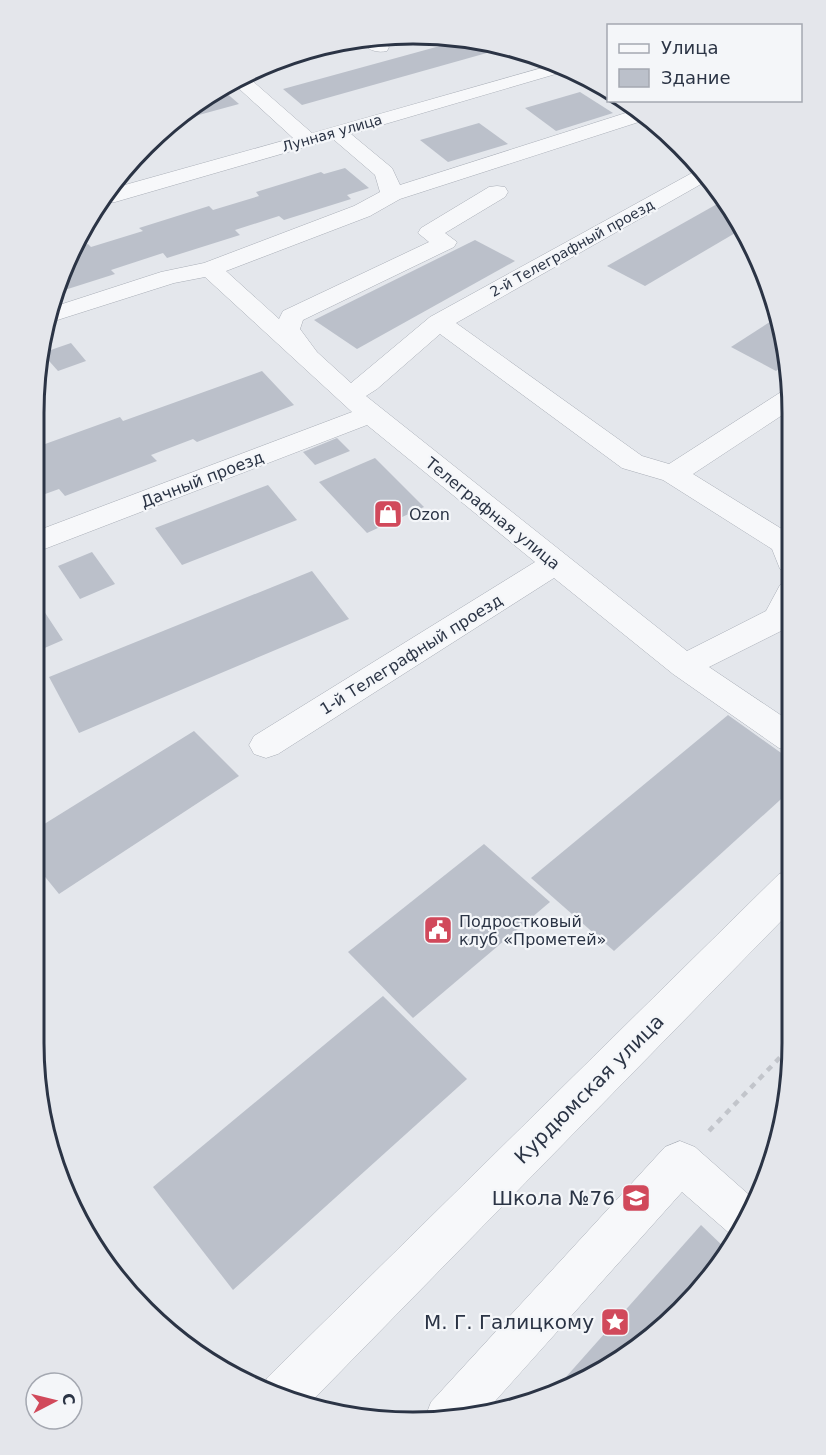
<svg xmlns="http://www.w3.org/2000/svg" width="826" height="1455" font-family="'DejaVu Sans',sans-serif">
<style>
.building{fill:#bbc0ca}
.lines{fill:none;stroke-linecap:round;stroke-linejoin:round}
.minor-casing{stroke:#a9aeb7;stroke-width:1}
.path{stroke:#c2c5cb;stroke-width:4.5;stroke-dasharray:6 6;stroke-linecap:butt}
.minor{fill:#f7f8fa;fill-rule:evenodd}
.labels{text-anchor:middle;stroke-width:4.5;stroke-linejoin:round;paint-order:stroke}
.far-street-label{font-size:14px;fill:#2b3445;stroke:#f4f6f9}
.street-label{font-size:16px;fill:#2b3445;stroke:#f4f6f9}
.poi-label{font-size:16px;fill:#2b3445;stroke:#f4f6f9;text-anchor:start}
.near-street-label{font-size:20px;fill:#2b3445;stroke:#f4f6f9}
.near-poi-label{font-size:20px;fill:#2b3445;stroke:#f4f6f9;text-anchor:end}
.rim{fill:none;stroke:#2b3445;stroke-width:3}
</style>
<rect width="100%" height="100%" fill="#e4e7ec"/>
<g class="building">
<polygon points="469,38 501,49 302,105 283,89"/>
<polygon points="224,91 239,104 173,122 182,111"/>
<polygon points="580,92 613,113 556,131 525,108"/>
<polygon points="479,123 508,144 448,162 420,140"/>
<polygon points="345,168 369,188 347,195 351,199 284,220 279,216 235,230 240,235 167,258 163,253 111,270 115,274 52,294 72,249 88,244 91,247 143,231 139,228 209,206 213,210 259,196 256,192 321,172 324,174"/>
<polygon points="726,199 742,229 645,286 607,266"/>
<polygon points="475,240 515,261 357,349 314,320"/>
<polygon points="779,316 789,362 776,371 731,347"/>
<polygon points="71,343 86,361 58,371 42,353"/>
<polygon points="262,371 294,405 197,442 193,439 151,455 157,461 65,496 59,489 34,498 34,448 120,417 123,421"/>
<polygon points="337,438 350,451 315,465 303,452"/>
<polygon points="375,458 424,507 367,533 319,482"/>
<polygon points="268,485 297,520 182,565 155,528"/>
<polygon points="92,552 115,584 80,599 58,566"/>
<polygon points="312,571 349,619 79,733 49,677"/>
<polygon points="34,596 63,640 33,653 34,619"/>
<polygon points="728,715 791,760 791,790 614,951 531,878"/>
<polygon points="194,731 239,776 59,894 33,862 33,831"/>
<polygon points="484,844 550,902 413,1018 348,952"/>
<polygon points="383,996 467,1079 233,1290 153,1187"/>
<polygon points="701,1225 727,1250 663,1328 558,1393 550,1395"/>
</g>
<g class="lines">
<g class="minor-casing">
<g id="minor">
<path d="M384,41L389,47L387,51C378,53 369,51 363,43Z"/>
<polygon points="549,66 566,71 351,134 392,168 400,185 635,110 648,119 400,199 370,216 226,271 279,319 283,311 429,242 418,233 421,228 489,187 497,186 505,187 508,192 505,197 445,233 457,242 454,247 303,320 300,329 317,352 351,383 430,317 701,168 710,179 456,323 642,456 669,464 781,392 790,390 790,410 693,474 790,534 791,572 780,569 772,549 663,480 622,468 440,334 377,389 366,396 687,651 766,611 780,585 791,582 789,627 709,667 791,722 791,752 779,748 673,674 554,578 278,754 266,758 254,754 249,745 254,736 535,562 367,425 34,553 34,532 352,412 205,277 174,283 48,323 50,308 161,272 204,263 354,206 380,192 375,175 333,139 115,202 102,202 114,188 293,138 235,85 249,78 312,133"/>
<polygon points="792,870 792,910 307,1406 264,1386 267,1378 779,874"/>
<polygon points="680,1141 695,1147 756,1201 742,1232 736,1239 682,1192 488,1409 438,1421 424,1420 431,1402 665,1147"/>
</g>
</g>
<polyline class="path" points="709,1131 792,1045"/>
<use href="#minor" class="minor"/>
</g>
<defs>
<g id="shop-square" transform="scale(1.5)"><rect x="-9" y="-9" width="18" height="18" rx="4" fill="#d1495b" stroke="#f4f6f9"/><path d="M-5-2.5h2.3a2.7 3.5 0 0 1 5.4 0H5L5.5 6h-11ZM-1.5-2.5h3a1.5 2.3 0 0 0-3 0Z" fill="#fff"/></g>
<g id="civic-square" transform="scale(1.5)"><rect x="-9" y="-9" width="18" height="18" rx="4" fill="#d1495b" stroke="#f4f6f9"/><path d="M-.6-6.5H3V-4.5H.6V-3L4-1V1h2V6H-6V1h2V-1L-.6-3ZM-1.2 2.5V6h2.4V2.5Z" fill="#fff"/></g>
<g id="school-square" transform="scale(1.5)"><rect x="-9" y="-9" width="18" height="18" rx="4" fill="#d1495b" stroke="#f4f6f9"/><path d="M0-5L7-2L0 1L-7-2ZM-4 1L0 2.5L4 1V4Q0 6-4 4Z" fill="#fff"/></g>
<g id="sight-square" transform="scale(1.5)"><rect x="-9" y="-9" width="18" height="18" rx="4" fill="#d1495b" stroke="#f4f6f9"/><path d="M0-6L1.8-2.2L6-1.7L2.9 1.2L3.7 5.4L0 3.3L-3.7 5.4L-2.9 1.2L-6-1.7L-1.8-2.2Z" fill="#fff"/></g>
</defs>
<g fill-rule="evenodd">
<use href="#shop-square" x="388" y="514"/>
<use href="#civic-square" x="438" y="930"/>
<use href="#school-square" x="636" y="1198"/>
<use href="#sight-square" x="615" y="1322"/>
</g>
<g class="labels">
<g class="far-street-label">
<text transform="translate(332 133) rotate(-16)" y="5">Лунная улица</text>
<text transform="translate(572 248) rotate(-29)" y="5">2-й Телеграфный проезд</text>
</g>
<g class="street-label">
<text transform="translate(202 479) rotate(-21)" y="6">Дачный проезд</text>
<text transform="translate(493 513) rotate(39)" y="6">Телеграфная улица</text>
<text transform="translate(411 654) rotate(-32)" y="6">1-й Телеграфный проезд</text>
</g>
<g class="poi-label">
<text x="409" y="520">Ozon</text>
<text x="459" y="927">Подростковый<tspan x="459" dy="18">клуб «Прометей»</tspan></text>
</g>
<g class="near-street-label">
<text transform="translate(589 1089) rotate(-45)" y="7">Курдюмская улица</text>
</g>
<g class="near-poi-label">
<text x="615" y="1205">Школа №76</text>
<text x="594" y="1329">М. Г. Галицкому</text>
</g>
</g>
<path d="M0 0H826V1455H0ZM413 44H413A369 369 0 0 1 782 413V1043A369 369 0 0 1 413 1412H413A369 369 0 0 1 44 1043V413A369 369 0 0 1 413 44Z" fill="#e4e6eb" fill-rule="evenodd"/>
<path class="rim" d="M413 44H413A369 369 0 0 1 782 413V1043A369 369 0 0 1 413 1412H413A369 369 0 0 1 44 1043V413A369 369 0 0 1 413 44Z"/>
<rect x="607" y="24" width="195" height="78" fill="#f4f6f9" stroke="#a4a8b1" stroke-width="1.5"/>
<rect x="619" y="44" width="30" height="9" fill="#f7f8fa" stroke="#a4a8b1" stroke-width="1.5"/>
<text x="661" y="54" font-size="18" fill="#2b3445">Улица</text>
<rect x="619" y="69" width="30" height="18" fill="#bbc0ca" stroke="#a4a8b1" stroke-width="1.5"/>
<text x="661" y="84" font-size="18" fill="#2b3445">Здание</text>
<g transform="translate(54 1401) rotate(83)"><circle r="28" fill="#f4f6f9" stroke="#a4a8b1" stroke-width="1.5"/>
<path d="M0-4.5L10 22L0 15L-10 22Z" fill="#d1495b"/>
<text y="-9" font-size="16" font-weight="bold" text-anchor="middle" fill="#2b3445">С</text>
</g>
</svg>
